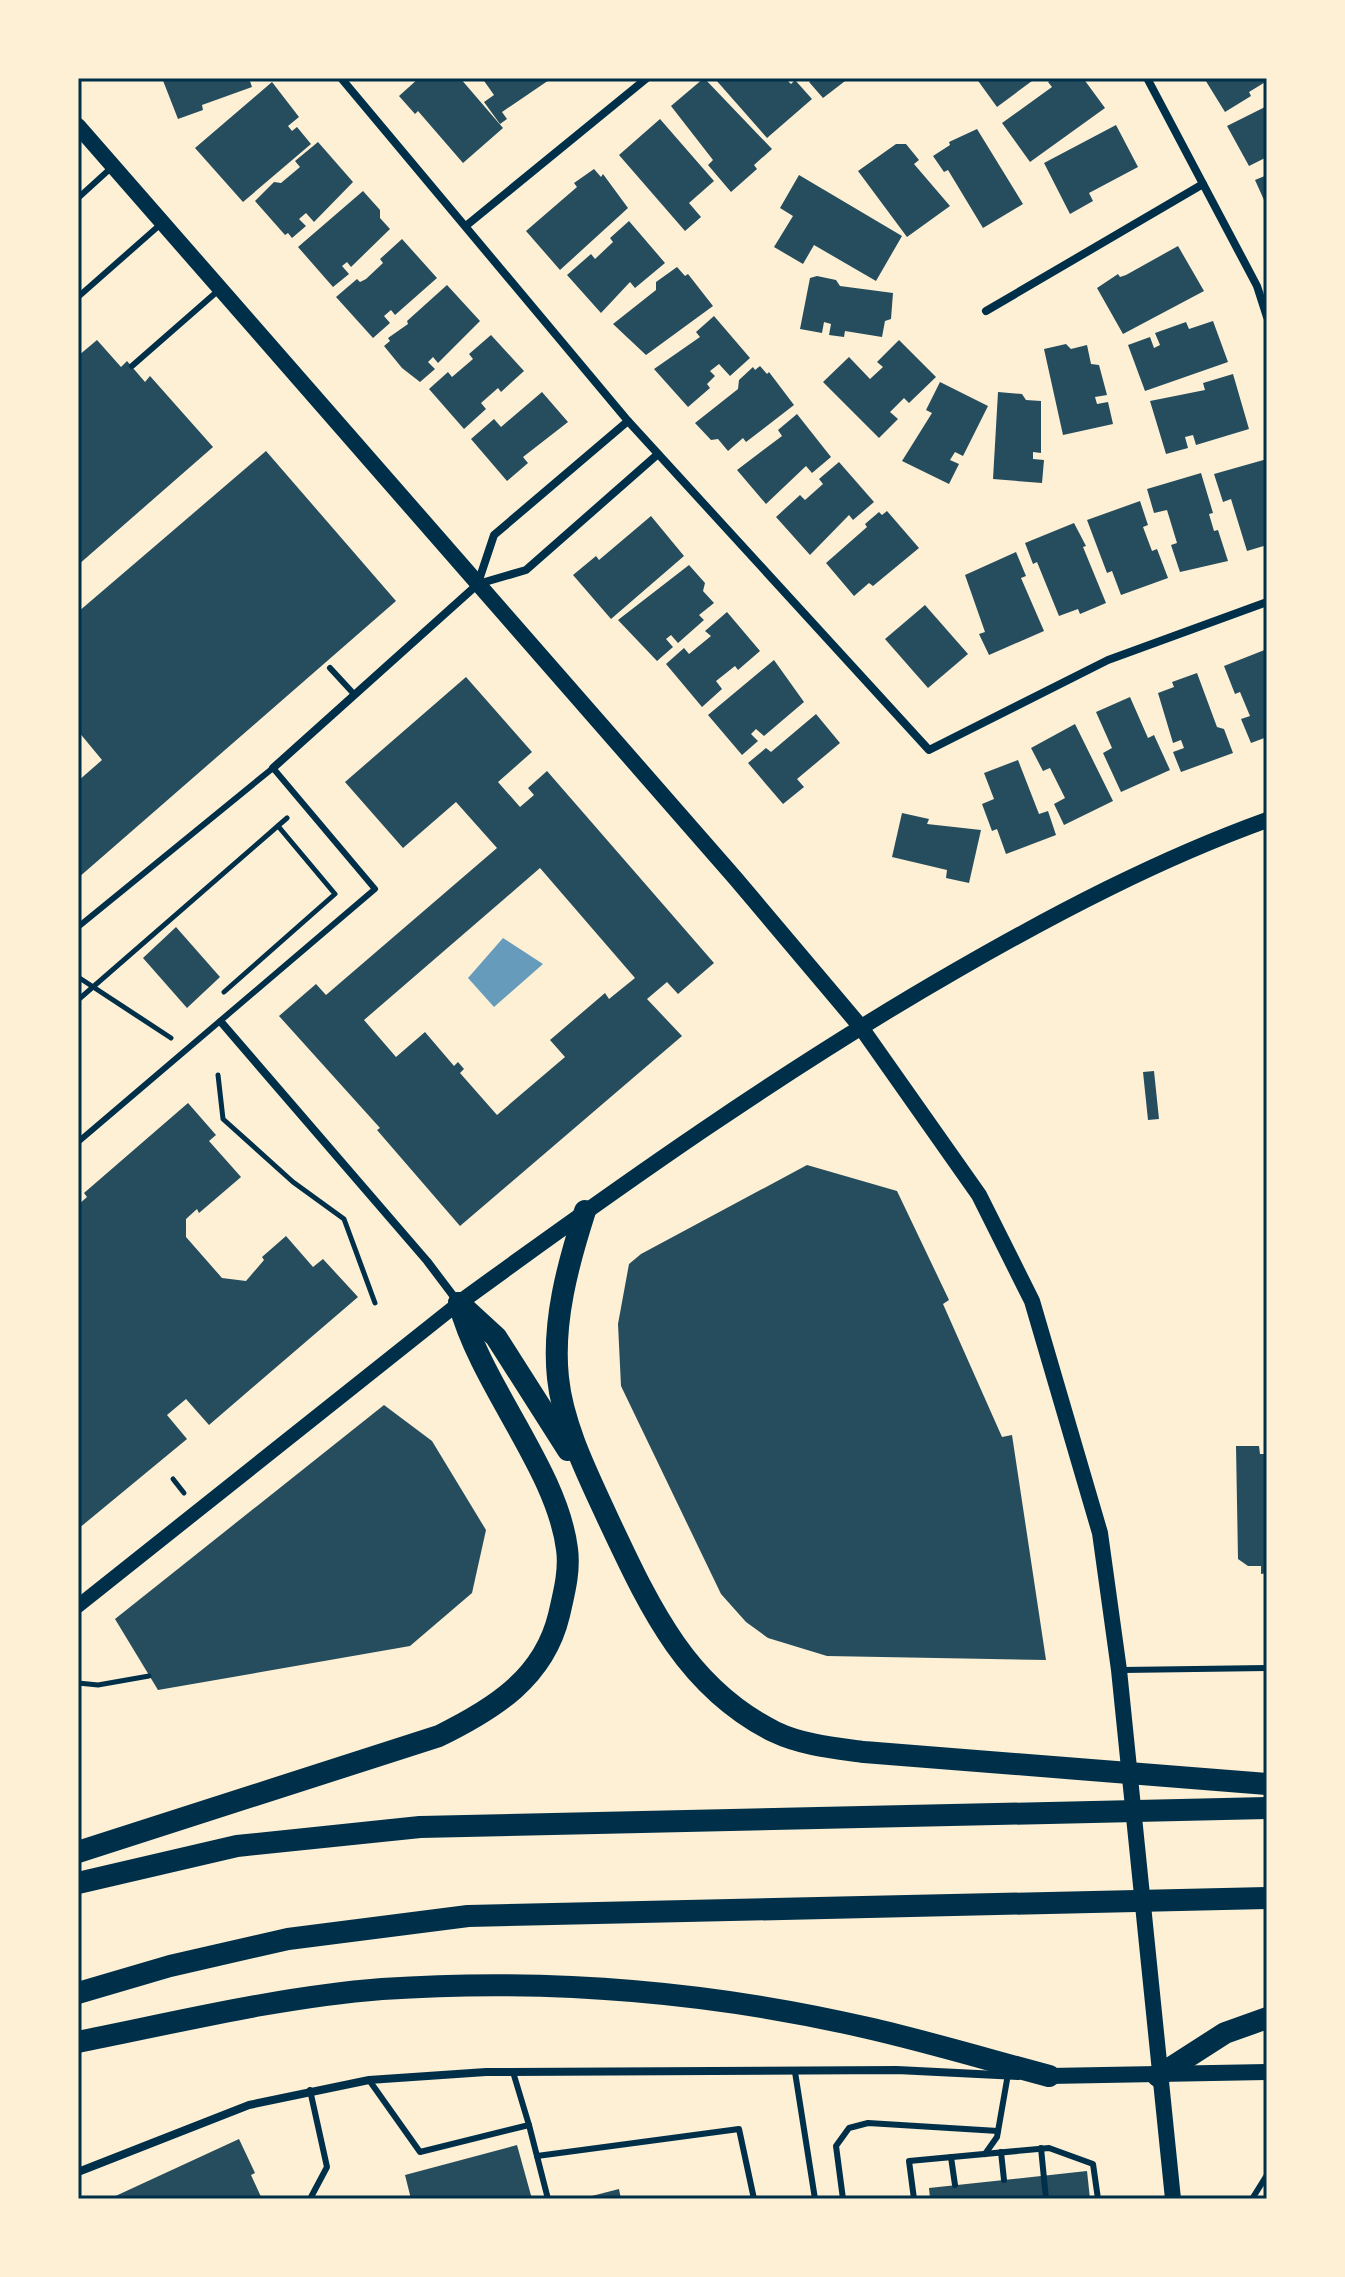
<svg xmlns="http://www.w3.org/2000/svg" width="1345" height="2277" font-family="'Golos Text',sans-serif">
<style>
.water{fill:#669bbc}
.building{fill:#264d5e;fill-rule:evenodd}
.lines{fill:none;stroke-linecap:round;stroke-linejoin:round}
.path{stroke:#003049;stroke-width:5}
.service{stroke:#003049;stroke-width:6}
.minor{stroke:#003049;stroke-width:8}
.tertiary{stroke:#003049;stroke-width:14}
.secondary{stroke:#003049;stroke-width:16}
.motorway{stroke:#003049;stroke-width:22}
.neatline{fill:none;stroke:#003049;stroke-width:3}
</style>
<rect width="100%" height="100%" fill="#fdf0d5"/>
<polygon class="water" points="503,938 543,964 494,1007 468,978"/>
<g class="building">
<polygon points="162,78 249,78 252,87 202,105 203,110 178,119"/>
<polygon points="419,78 460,78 503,128 463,163 418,111 415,114 399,96"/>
<polygon points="482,78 552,78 502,112 507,119 500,124 484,102 494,95"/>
<polygon points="704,78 772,149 754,165 757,169 731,192 708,165 713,160 671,106"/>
<polygon points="719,78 785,78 791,84 795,80 812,99 767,138 716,80"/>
<polygon points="814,78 849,78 823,98 809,82"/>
<polygon points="976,78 1036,78 997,107"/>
<polygon points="1054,78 1083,78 1105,108 1030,162 1002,123 1052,87 1048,82"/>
<polygon points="1204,78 1267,78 1267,81 1249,92 1251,96 1225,112"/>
<polygon points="272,82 299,117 288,126 292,131 297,127 311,144 243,202 195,148"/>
<polygon points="1267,106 1267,157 1249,166 1227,126"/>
<polygon points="660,119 714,181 689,203 701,217 685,231 619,155"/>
<polygon points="1116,125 1138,167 1089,193 1093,201 1070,214 1044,163"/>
<polygon points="977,129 1023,204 983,228 948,170 944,172 933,156 950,145 949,142"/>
<polygon points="318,142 353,182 314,222 306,213 299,219 306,226 292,238 288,233 285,235 255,201 274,182 281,183 300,167 295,161"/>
<polygon points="896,144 906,144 919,160 914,164 950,206 907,237 858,171"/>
<polygon points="594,169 601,177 603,174 628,208 560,270 526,231 577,187 574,183"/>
<polygon points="799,175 902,236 876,281 814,245 803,264 774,247 793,216 780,208"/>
<polygon points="1267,175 1267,199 1264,200 1255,180"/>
<polygon points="363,191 380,210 380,218 390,229 351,267 347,262 342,266 349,274 333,287 298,247"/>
<polygon points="629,221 665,263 635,288 630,282 601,313 567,275 591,254 595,259 613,242 610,238"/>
<polygon points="402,239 437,278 395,315 391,310 384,316 390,323 373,338 336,297 357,279 360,282 366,279 383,263 380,259"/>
<polygon points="1178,246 1204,291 1123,334 1097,288 1118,274 1120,277 1126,275"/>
<polygon points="677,267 685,276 688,274 713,306 646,355 613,324 656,290 656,282"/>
<polygon points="817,276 836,280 840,286 893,293 891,319 885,321 882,337 845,331 844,337 829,335 831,324 824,322 822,333 800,329 810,278"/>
<polygon points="447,285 480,321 438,363 433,357 428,362 435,369 420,382 402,368 384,346 390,341 388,338 408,324 407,321"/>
<polygon points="714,316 750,358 730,376 719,364 710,371 715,376 707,384 710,388 688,407 654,369 700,337 696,332"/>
<polygon points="1213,321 1228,362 1145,391 1128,345 1150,337 1154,348 1160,345 1155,333 1186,322 1189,329"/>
<polygon points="491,335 524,371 501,392 498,388 481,403 486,409 464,429 429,389 448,372 452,377 473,359 469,354"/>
<polygon points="97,340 121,367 127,361 145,382 150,376 213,447 78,565 78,356"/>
<polygon points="899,340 936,377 909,403 904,398 890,412 898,419 879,438 823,382 849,357 870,379 883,367 877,362"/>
<polygon points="1066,344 1071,349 1087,345 1091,364 1099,365 1107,395 1095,397 1097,404 1108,402 1113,424 1063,435 1044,349"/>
<polygon points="760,366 767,374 769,372 794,405 746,442 743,438 728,451 718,439 711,440 695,423 738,389 739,380 753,367 755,370"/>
<polygon points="1233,374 1249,429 1196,445 1193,435 1185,437 1188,448 1166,454 1150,401 1205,390 1203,383"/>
<polygon points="940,382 988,406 963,456 955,452 950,460 959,464 949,484 902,461 932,413 926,410"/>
<polygon points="542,392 568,422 523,457 528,463 507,481 471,439 494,419 501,427"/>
<polygon points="998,392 1022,394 1026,400 1041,401 1041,453 1033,452 1033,459 1044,460 1042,483 993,479"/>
<polygon points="797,414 831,457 812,473 806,466 766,504 737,470 782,436 778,430"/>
<polygon points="266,451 396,601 78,878 78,781 102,760 78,731 78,612"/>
<polygon points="1267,459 1267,545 1247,551 1231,499 1223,502 1214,474"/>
<polygon points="839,462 874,502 853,520 849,515 810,555 776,517 800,495 805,500 823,484 819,479"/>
<polygon points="1201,473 1213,513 1209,514 1214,531 1218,530 1228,561 1180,572 1171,545 1177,543 1167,510 1154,513 1147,489"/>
<polygon points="1140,501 1148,525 1143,527 1152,551 1157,549 1168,578 1121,595 1112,571 1107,573 1087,520"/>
<polygon points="887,511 919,548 873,586 869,583 854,596 826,563 867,527 865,524 879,512 882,515"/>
<polygon points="651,516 684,556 611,619 573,575 596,556 599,560"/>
<polygon points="1074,523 1086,546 1083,547 1106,603 1080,614 1078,609 1059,616 1037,562 1033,564 1025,543"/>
<polygon points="1016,552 1026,576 1021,578 1044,631 989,655 979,634 985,632 965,575"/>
<polygon points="689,565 705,583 703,591 714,603 699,615 704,620 678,643 671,635 666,639 673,647 657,661 618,620"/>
<polygon points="925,605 968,654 928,688 885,639"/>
<polygon points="727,612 760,651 738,670 735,666 716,681 722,689 702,707 666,664 684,648 689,654 711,636 705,631"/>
<polygon points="1267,649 1267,737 1251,743 1241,719 1250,716 1240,692 1235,694 1224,666"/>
<polygon points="774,660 804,702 764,736 756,729 751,734 758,741 742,755 708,715"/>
<polygon points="1197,673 1217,727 1224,729 1233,753 1181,772 1173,752 1184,748 1181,740 1173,743 1158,693 1174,687 1172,682"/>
<path d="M466,677L532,752L498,782L520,807L534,795L528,788L547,771L714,963L678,994L667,982L647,999L682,1036L460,1226L377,1130L380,1128L279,1016L316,984L326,995L497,848L456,802L403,848L345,782ZM540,868L635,978L609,999L605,993L550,1040L565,1057L497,1115L460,1073L464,1069L458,1062L454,1066L425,1032L396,1057L364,1020Z"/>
<polygon points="1130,697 1148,738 1154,735 1170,770 1121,792 1103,753 1112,748 1096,712"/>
<polygon points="816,714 840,743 797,779 804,787 783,804 748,763 766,748 771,752"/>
<polygon points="1075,724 1113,801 1064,825 1054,804 1065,798 1050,768 1043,771 1031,748"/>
<polygon points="1018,760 1039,814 1048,811 1056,835 1006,854 997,829 992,831 982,804 994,799 984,773"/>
<polygon points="902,813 929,819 927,824 981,830 969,883 946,878 947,870 892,857"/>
<polygon points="176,927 220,977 187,1008 143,958"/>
<polygon points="1154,1071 1159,1119 1148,1120 1143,1072"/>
<polygon points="188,1103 216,1135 209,1141 241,1177 199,1213 197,1209 186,1219 186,1237 222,1278 246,1281 264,1260 262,1257 286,1236 313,1267 323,1259 358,1297 209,1425 186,1399 167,1415 187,1439 78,1529 78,1205 87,1197 84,1193"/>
<polygon points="807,1165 897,1191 949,1300 943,1304 1002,1437 1012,1435 1046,1660 827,1656 768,1638 746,1622 721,1594 621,1386 618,1324 629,1264 641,1254"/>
<polygon points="384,1405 432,1441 486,1530 472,1593 410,1646 158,1690 115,1619"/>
<polygon points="1236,1446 1259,1446 1260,1454 1267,1454 1267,1573 1261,1574 1261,1566 1248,1566 1238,1559"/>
<polygon points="239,2139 255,2173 251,2175 262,2199 109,2199"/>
<polygon points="517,2145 532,2199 411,2199 405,2175"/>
<polygon points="1087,2171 1090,2199 930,2199 929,2188"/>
<polygon points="619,2189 621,2199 584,2199 584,2198"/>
</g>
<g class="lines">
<g class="path">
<polyline points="78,977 171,1038"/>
<polyline points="224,992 335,894 278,826"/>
<polyline points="78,1000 287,818"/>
<polyline points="218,1075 223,1119 293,1182 344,1219 375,1303"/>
<polyline points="173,1479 184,1493"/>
<polyline points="78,1683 98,1685 149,1676"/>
</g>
<g class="service">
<polyline points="78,198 111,168"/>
<polyline points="78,297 162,223"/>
<polyline points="132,366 220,289"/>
<polyline points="330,668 353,693"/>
<polyline points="78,927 273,768 375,889 78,1142"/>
<polyline points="1123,1670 1267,1668"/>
<polyline points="795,2072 815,2199"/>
<polyline points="369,2080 420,2152 529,2125 513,2072"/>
<polyline points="529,2125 548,2199"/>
<polyline points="1041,2148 1046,2199"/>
<polyline points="1001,2152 1004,2180"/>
<polyline points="985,2154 997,2137 1008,2074"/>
<polyline points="537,2156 739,2129 754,2199"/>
<polyline points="951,2157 955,2185"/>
<polyline points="310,2199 327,2167 310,2090"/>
<polyline points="843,2199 836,2146 849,2128 868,2123 998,2131"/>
<polyline points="914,2199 909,2161 1049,2148 1093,2164 1098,2199"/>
<polyline points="1252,2199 1267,2175"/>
</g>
<g class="minor">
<polyline points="341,78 628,421 929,750 1108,660 1267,602"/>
<polyline points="1147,78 1257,286 1267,317"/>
<polyline points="467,225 647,78"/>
<polyline points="986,311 1203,184"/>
<polyline points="478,583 494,535 628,421"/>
<polyline points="273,768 478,584 526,570 658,454"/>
<polyline points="221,1022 427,1261 458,1302"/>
<polyline points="78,2172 249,2105 369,2080 486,2072 897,2070 1018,2076"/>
</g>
<polyline class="tertiary" points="78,1606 459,1303"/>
<g class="secondary">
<polyline points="78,126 736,879 860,1026 979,1195 1032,1301 1100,1533 1119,1670 1173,2199"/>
<path d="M459,1303C621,1185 783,1070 957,970C1056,913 1159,859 1267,820"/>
<polyline points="1049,2076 1267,2072"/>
</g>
<g class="motorway">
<path d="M585,1211C568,1264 552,1322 558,1378C563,1427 589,1477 609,1521C649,1606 686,1688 775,1732C802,1745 835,1748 864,1752L1267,1784"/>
<polyline points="459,1303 496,1337 568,1450"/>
<path d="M78,1852L439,1736C494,1709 544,1678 559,1615C564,1593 570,1571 567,1549C557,1469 481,1386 459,1303"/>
<polyline points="78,1883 237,1846 420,1827 1267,1808"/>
<polyline points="78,1993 170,1966 288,1939 468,1916 1267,1898"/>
<path d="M78,2042C178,2022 280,1997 382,1989C545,1978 708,1991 868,2028C929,2042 989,2060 1049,2076"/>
<polyline points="1158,2076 1225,2033 1267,2018"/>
</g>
</g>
<rect width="1345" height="2277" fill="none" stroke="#fdf0d5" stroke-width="160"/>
<rect x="80" y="80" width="1185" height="2117" class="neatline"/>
</svg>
